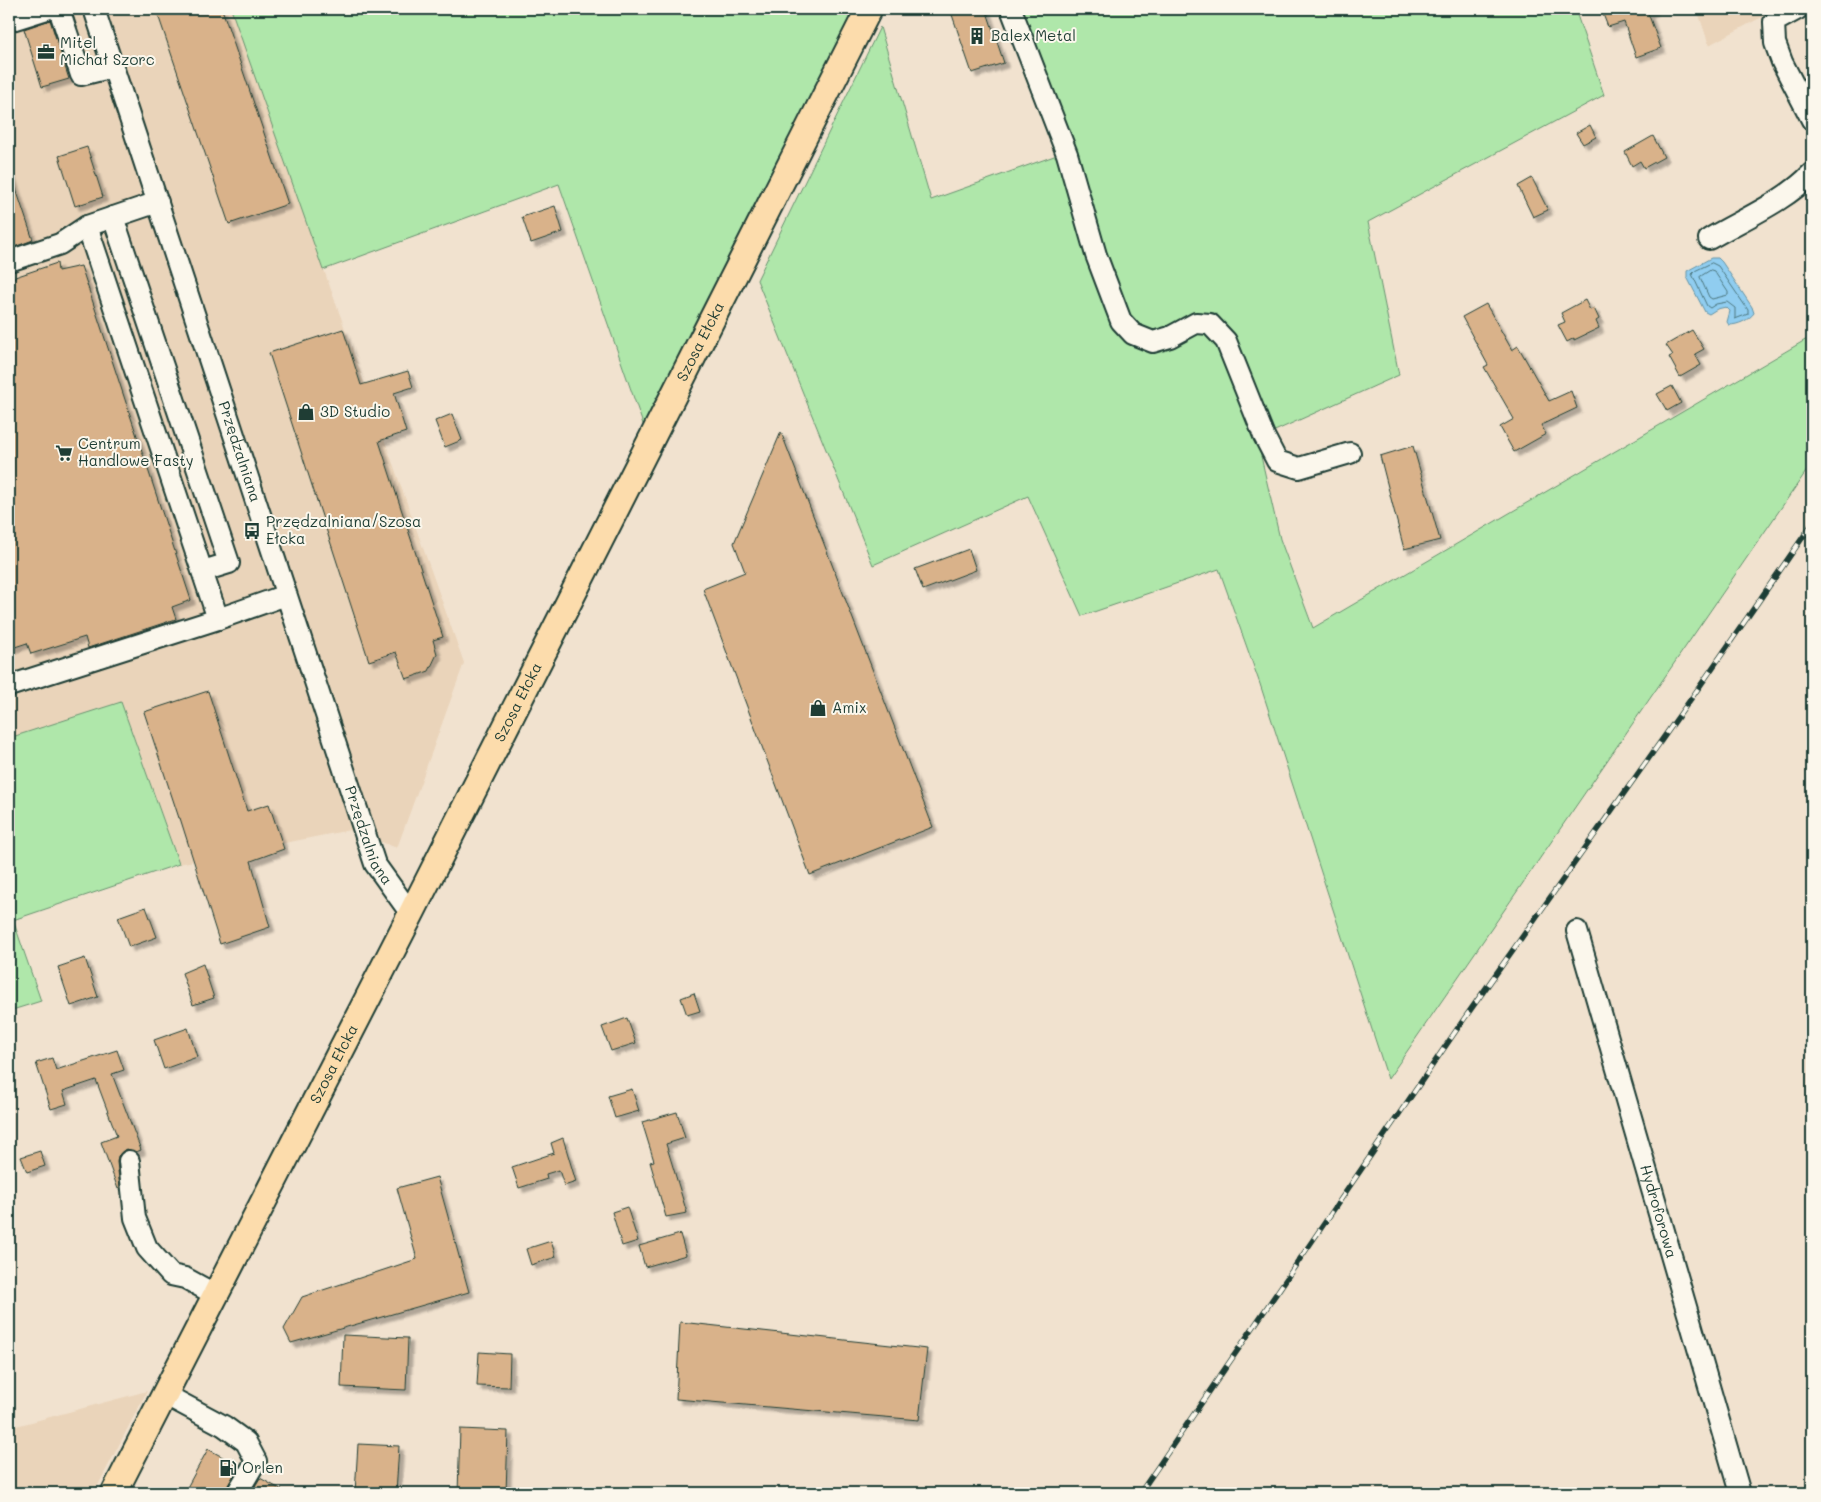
<svg xmlns="http://www.w3.org/2000/svg" width="1821" height="1502" font-family="Mali,sans-serif">
<style>
.built{fill:#ead4ba}
.green{fill:#afe7aa;stroke:#67926f}
.water{fill:#90cdf0;stroke:#6393a5}
.lines{fill:none;stroke-linecap:round;stroke-linejoin:round}
.shore{stroke:#4c777f;stroke-width:1}
.building{fill:#d9b28a;stroke:#1f3d34;filter:url(#shadow)}
.minor-casing{stroke:#1f3d34;stroke-width:24}
.major-casing{stroke:#1f3d34;stroke-width:29}
.minor{stroke:#fbf7ec;stroke-width:20}
.major{stroke:#fcdcac;stroke-width:25}
.rail-casing{stroke:#1f3d34;stroke-width:5.5}
.rail{stroke:#fbf7ec;stroke-width:4;stroke-dasharray:11;stroke-linecap:butt}
.labels{text-anchor:middle;stroke-width:4;stroke-linejoin:round;paint-order:stroke}
.poi-label{font-size:15px;fill:#1f3d34;stroke:#fbf7ec;text-anchor:start}
.street-label{font-size:15px;fill:#1f3d34;stroke:#fbf7ec}
</style>
<defs>
<filter id="shadow"><feDropShadow dx="4.5" dy="4.5" stdDeviation="1" flood-color="#0004"/></filter>
</defs>
<rect width="100%" height="100%" fill="#f1e2cf"/>
<filter id="ink" filterUnits="userSpaceOnUse"><feTurbulence type="fractalNoise" baseFrequency=".02" numOctaves="2"/><feDisplacementMap in="SourceGraphic" scale="10" xChannelSelector="R" yChannelSelector="G"/><feConvolveMatrix kernelMatrix="1 2 1 2 8 2 1 2 1" color-interpolation-filters="sRGB"/></filter>
<g filter="url(#ink)">
<g class="built">
<polygon points="9,9 231,9 464,663 397,848 350,830 179,864 121,702 9,738"/>
<polygon points="1697,9 1777,9 1709,45"/>
<polygon points="147,1391 94,1493 9,1493 9,1428"/>
</g>
<g class="green">
<polygon points="231,9 855,9 644,427 559,184 323,270"/>
<polygon points="1022,9 1575,9 1604,95 1368,222 1399,375 1257,439 1280,539 1313,628 1807,339 1812,348 1812,463 1388,1079 1260,684 1219,569 1082,616 1028,496 873,565 757,280 880,27 931,200 1071,150"/>
<polygon points="121,702 179,864 13,920 41,1001 9,1011 9,738"/>
</g>
<path class="water" d="M1711,258H1718L1722,262L1752,307L1754,313C1749,320 1738,325 1729,325L1727,322L1730,311L1726,307L1717,309L1709,314L1705,312L1687,277V271Z"/>
<g class="lines">
<g class="shore">
<polygon points="1712,263 1718,266 1748,310 1748,314 1735,319 1735,308 1727,302 1716,304 1710,308 1707,306 1692,274 1695,271"/>
<polygon points="1711,270 1714,271 1728,292 1728,295 1712,299 1709,297 1700,277"/>
</g>
</g>
<g class="building">
<polygon points="156,9 222,9 288,204 229,224"/>
<polygon points="950,9 986,9 1004,63 972,73"/>
<polygon points="1601,9 1654,9 1654,10 1648,13 1661,48 1636,57 1624,22 1608,27"/>
<polygon points="50,20 69,79 42,87 24,29"/>
<polygon points="1590,125 1596,137 1583,144 1576,133"/>
<polygon points="1653,136 1664,157 1644,168 1640,161 1632,166 1625,152"/>
<polygon points="87,147 103,197 75,206 59,156"/>
<polygon points="9,174 11,174 33,240 9,249"/>
<polygon points="1532,178 1548,210 1533,217 1518,186"/>
<polygon points="555,206 563,232 531,243 522,217"/>
<polygon points="57,263 58,271 81,266 191,600 172,607 176,619 88,648 85,637 31,654 27,643 9,649 9,279"/>
<polygon points="1585,300 1590,310 1594,308 1599,319 1596,321 1599,328 1574,340 1574,338 1567,342 1558,325 1565,322 1561,313"/>
<polygon points="1486,304 1512,350 1518,346 1549,401 1571,391 1577,408 1541,425 1546,434 1514,452 1500,427 1514,419 1484,367 1488,365 1462,317"/>
<polygon points="343,329 361,385 408,371 413,387 394,393 406,432 379,441 443,637 433,640 437,654 429,671 406,679 396,652 369,661 269,353"/>
<polygon points="1692,330 1704,349 1695,354 1701,365 1680,377 1669,357 1673,355 1666,345"/>
<polygon points="1672,386 1681,403 1667,411 1657,394"/>
<polygon points="452,414 462,440 445,447 435,421"/>
<polygon points="781,432 933,827 810,875 703,589 745,572 734,543"/>
<polygon points="1413,446 1440,540 1404,549 1380,456"/>
<polygon points="969,549 976,570 923,590 915,569"/>
<polygon points="208,691 247,811 269,804 284,849 251,861 270,927 220,944 180,818 179,818 144,712"/>
<polygon points="146,907 157,937 129,947 118,917"/>
<polygon points="85,958 98,997 71,1006 58,967"/>
<polygon points="203,964 214,998 193,1005 182,973"/>
<polygon points="694,993 700,1011 687,1015 681,998"/>
<polygon points="627,1018 636,1043 611,1051 602,1027"/>
<polygon points="188,1028 197,1057 164,1069 154,1040"/>
<polygon points="117,1050 124,1070 112,1074 141,1150 136,1152 127,1149 122,1152 118,1156 117,1162 120,1188 118,1189 101,1142 117,1136 96,1080 63,1091 67,1104 51,1109 36,1063 52,1058 56,1070"/>
<polygon points="632,1089 639,1111 615,1118 608,1096"/>
<polygon points="677,1112 685,1138 666,1144 687,1213 666,1217 650,1162 654,1161 642,1122"/>
<polygon points="563,1138 576,1182 564,1186 559,1170 546,1174 547,1179 519,1188 512,1167 554,1153 551,1143"/>
<polygon points="40,1151 45,1166 27,1172 21,1157"/>
<polygon points="437,1177 469,1292 291,1343 284,1329 302,1297 417,1259 397,1188"/>
<polygon points="627,1207 638,1241 622,1246 612,1212"/>
<polygon points="680,1234 686,1255 645,1267 639,1246"/>
<polygon points="551,1241 556,1257 531,1265 526,1249"/>
<polygon points="680,1322 927,1349 919,1420 676,1399"/>
<polygon points="343,1335 408,1338 406,1390 341,1387"/>
<polygon points="479,1352 510,1354 509,1387 477,1386"/>
<polygon points="460,1429 508,1431 506,1493 458,1493"/>
<polygon points="358,1444 399,1446 396,1493 355,1493"/>
<polygon points="208,1449 239,1466 227,1487 225,1493 184,1493"/>
<polygon points="260,1478 287,1493 251,1493"/>
</g>
<g class="lines">
<g class="minor-casing">
<g id="minor">
<polyline points="59,9 81,75 113,67"/>
<path id="s1" d="M94,9L375,864L411,914"/>
<polyline points="1011,9 1067,154 1096,255 1121,321 1133,334 1153,342 1170,337 1196,323 1210,324 1226,341 1264,436 1277,461 1299,468 1350,453"/>
<polyline points="1798,9 1774,22 1775,43 1782,62 1812,120"/>
<polyline points="9,21 47,9"/>
<polyline points="158,202 87,226 218,619"/>
<polyline points="113,217 229,563 203,571"/>
<path d="M1709,239C1743,219 1786,201 1812,173"/>
<polyline points="9,261 60,244 87,226"/>
<polyline points="9,686 218,619 286,595"/>
<path id="s2" d="M1577,931L1740,1493"/>
<polyline points="129,1161 135,1218 147,1248 171,1275 185,1278 216,1295"/>
<polyline points="164,1394 224,1426 246,1442 256,1461 237,1493"/>
</g>
</g>
<g class="major-casing">
<g id="major">
<path id="s3" d="M114,1493L411,914L869,9"/>
</g>
</g>
<use href="#minor" class="minor"/>
<use href="#major" class="major"/>
<g class="rail-casing">
<polyline id="rail" points="1140,1493 1464,1019 1700,686 1812,524"/>
</g>
<use href="#rail" class="rail"/>
</g>
</g>
<defs>
<g id="building-bare" transform="scale(1.35)"><path d="M-4-6H4V6H1V3H-1V6H-4ZM-2.5-4.3h1.7v1.8h-1.7ZM.8-4.3h1.7v1.8H.8ZM-2.5-1h1.7V.8h-1.7ZM.8-1h1.7V.8H.8Z" fill="#1f3d34" stroke="#fbf7ec" stroke-width="2.5" paint-order="stroke"/></g>
<g id="office-bare" transform="scale(1.35)"><path d="M-6-3h4V-5.5h4V-3h4V5H-6ZM-1-4.5V-3h2v-1.5ZM-6 0V1H6V0Z" fill="#1f3d34" stroke="#fbf7ec" stroke-width="2.5" paint-order="stroke"/></g>
<g id="shop-bare" transform="scale(1.35)"><path d="M-5-2.5h2.3a2.7 3.5 0 0 1 5.4 0H5L5.5 6h-11ZM-1.5-2.5h3a1.5 2.3 0 0 0-3 0Z" fill="#1f3d34" stroke="#fbf7ec" stroke-width="2.5" paint-order="stroke"/></g>
<g id="supermarket-bare" transform="scale(1.35)"><path d="M-6-5.5h2.5l.6 2H6L4.5 2H-2.5L-4.4-4H-6ZM-1.5 3.2a1.3 1.3 0 1 0 .1 0ZM3 3.2a1.3 1.3 0 1 0 .1 0Z" fill="#1f3d34" stroke="#fbf7ec" stroke-width="2.5" paint-order="stroke"/></g>
<g id="bus-bare" transform="scale(1.35)"><path d="M-5-6H5V4H4V6H2V4H-2V6H-4V4H-5ZM-3.5-4V0h7V-4ZM-3.5 1.2v1.5H-2V1.2ZM2 1.2v1.5H3.5V1.2Z" fill="#1f3d34" stroke="#fbf7ec" stroke-width="2.5" paint-order="stroke"/></g>
<g id="fuel-bare" transform="scale(1.35)"><path d="M-5.5-6h7V0h2V4h1.3V-2.5L3-4.5l.8-.8L6-3V5H2.5V1h-1V6h-7ZM-4.2-4.7v3.2H.2V-4.7Z" fill="#1f3d34" stroke="#fbf7ec" stroke-width="2.5" paint-order="stroke"/></g>
</defs>
<g fill-rule="evenodd">
<use href="#building-bare" x="977" y="36"/>
<use href="#office-bare" x="46" y="52"/>
<use href="#shop-bare" x="306" y="412"/>
<use href="#supermarket-bare" x="64" y="453"/>
<use href="#bus-bare" x="252" y="531"/>
<use href="#shop-bare" x="818" y="708"/>
<use href="#fuel-bare" x="228" y="1468"/>
</g>
<g class="labels">
<g class="poi-label">
<text x="991" y="41">Balex Metal</text>
<text x="60" y="48">Mitel<tspan x="60" dy="17">Michał Szorc</tspan></text>
<text x="320" y="417">3D Studio</text>
<text x="78" y="449">Centrum<tspan x="78" dy="17">Handlowe Fasty</tspan></text>
<text x="266" y="527">Przędzalniana/Szosa<tspan x="266" dy="17">Ełcka</tspan></text>
<text x="832" y="713">Amix</text>
<text x="242" y="1473">Orlen</text>
</g>
<g class="street-label">
<text dy="5" stroke="none"><textPath href="#s3" startOffset="1292">Szosa Ełcka</textPath></text>
<text dy="5" stroke="none"><textPath href="#s1" startOffset="466">Przędzalniana</textPath></text>
<text dy="5" stroke="none"><textPath href="#s3" startOffset="888">Szosa Ełcka</textPath></text>
<text dy="5" stroke="none"><textPath href="#s1" startOffset="871">Przędzalniana</textPath></text>
<text dy="5" stroke="none"><textPath href="#s3" startOffset="482">Szosa Ełcka</textPath></text>
<text dy="5" stroke="none"><textPath href="#s2" startOffset="292">Hydroforowa</textPath></text>
</g>
</g>
<rect width="1821" height="1502" fill="none" stroke="#fbf7ec" stroke-width="30"/>
<rect x="15" y="15" width="1791" height="1472" fill="none" stroke="#1f3d34" stroke-width="2" filter="url(#ink)"/>
</svg>
